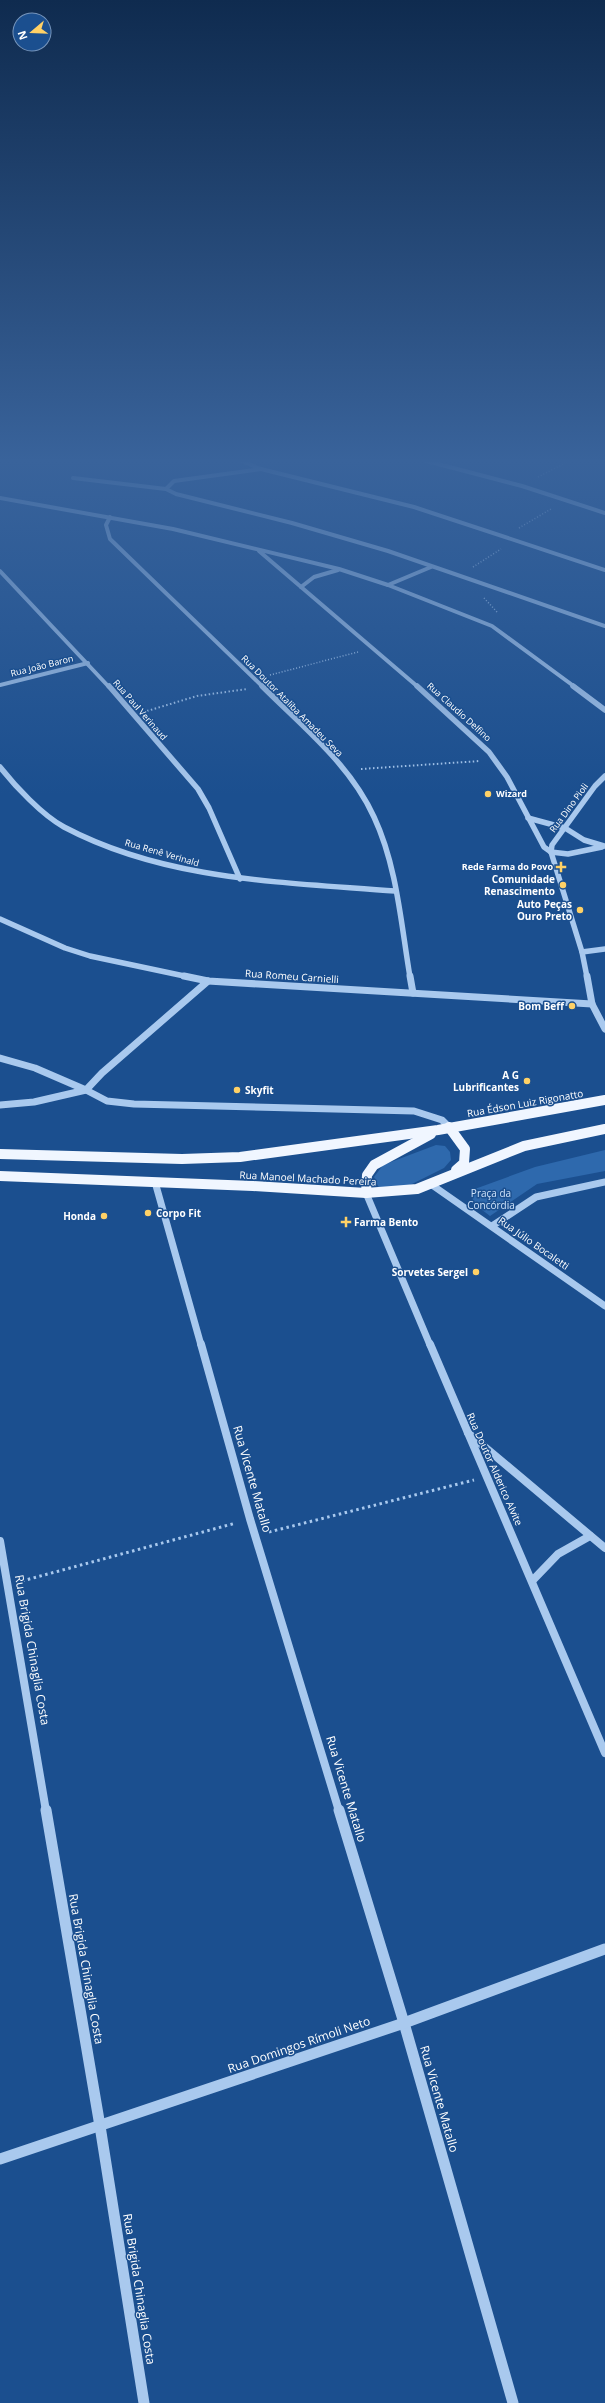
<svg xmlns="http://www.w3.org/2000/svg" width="605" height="2403" font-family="'Open Sans',sans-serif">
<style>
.green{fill:#2e69ad}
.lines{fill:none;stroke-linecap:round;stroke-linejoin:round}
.path-far2{stroke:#a9c9ee;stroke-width:1.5;stroke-dasharray:1 2;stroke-linecap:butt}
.path-far1{stroke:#a9c9ee;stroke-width:2;stroke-dasharray:1.5 2.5;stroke-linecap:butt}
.path{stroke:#a9c9ee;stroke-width:3;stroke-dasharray:2.5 3.5;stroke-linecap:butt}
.minor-far4{stroke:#a9c9ee;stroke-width:4}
.minor-far3{stroke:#a9c9ee;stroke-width:5.5}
.minor-far2{stroke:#a9c9ee;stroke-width:7}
.minor-far1{stroke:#a9c9ee;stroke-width:8}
.minor{stroke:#a9c9ee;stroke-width:11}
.major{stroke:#f0f6ff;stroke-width:10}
.poi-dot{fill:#ffd166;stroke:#1b4f8f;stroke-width:1.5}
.labels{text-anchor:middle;stroke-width:3;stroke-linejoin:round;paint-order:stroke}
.far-street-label{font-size:9px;fill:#fff;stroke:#1b4f8f}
.far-poi-label{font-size:9px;font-weight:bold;fill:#fff;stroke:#1b4f8f;text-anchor:start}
.poi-label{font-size:10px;font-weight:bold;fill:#fff;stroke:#1b4f8f;text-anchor:end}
.street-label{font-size:10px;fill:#fff;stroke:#1b4f8f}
.park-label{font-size:10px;fill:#cfe3fa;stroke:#1b4f8f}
.near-street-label{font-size:12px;fill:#fff;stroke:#1b4f8f}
</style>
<rect width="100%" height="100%" fill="#1b4f8f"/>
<g class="green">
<polygon points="436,1145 445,1146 450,1152 451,1160 444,1168 408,1186 379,1188 374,1177 383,1165"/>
<polygon points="605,1150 605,1171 537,1184 490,1216 473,1203 472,1190 535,1167"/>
</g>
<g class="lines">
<g class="path-far2">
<polyline points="538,477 573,459"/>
<polyline points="519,528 551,509"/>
<polyline points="473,567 501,549"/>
<polyline points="484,598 498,613"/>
<polyline points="270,675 358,652"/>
</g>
<g class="path-far1">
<polyline points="147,711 197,696 247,689"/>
<polyline points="361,769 480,761"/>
</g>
<g class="path">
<polyline points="269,1532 474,1480"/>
<polyline points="22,1581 236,1523"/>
</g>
<g class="minor-far4">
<polyline points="237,459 261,469 414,507 605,570"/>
<polyline points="419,459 522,486 605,513"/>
<polyline points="261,469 174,481 166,489 176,494 292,523 388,551 605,626"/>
<polyline points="73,478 166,489"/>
<polyline points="0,498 173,529 339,569 388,585 492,626 575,687"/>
<polyline points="110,517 106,525 110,539 263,687"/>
<polyline points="259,551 418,687"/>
<polyline points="0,571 109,687"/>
<polyline points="388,585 431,567"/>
<polyline points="301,587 314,577 338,570"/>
<polyline points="0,685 88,663"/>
</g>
<g class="minor-far3">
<polyline points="109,686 198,789 209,808 240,879"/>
<path d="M262,686C302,726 350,764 374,817C397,866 401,924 410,977"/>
<polyline points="417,686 489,752 507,777 544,847 551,852 582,952 587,977"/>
<polyline points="573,686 605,710"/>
<path d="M0,767C15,786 42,815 64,827C166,881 283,882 395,891"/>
<polyline points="528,818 565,828 584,840 604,846"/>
<polyline points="551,852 552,845 595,786 605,776"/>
<polyline points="551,852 568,854 602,847"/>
<polyline points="0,919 65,948 90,956 189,977"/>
<polyline points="582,952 605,949"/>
</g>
<g class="minor-far2">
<polyline points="184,976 208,981 592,1004"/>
<polyline points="410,976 413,993"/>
<polyline points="587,976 592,1004 605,1029"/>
<polyline points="208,981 102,1073 86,1090 107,1101 134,1104 414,1111 442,1120 449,1127"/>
<polyline points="0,1058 35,1068 86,1090 34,1102 0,1105"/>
<polyline points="155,1182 201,1345"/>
<polyline points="432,1185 605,1306"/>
<polyline points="366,1193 430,1345"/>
<polyline points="492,1226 536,1197 605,1182"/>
</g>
<g class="minor-far1">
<polyline points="201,1344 250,1519 339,1811"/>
<polyline points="430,1344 605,1753"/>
<polyline points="468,1433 605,1548"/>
<polyline points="0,1541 46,1811"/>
<polyline points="533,1580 558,1554 590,1536"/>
</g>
<g class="minor">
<polyline points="46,1810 100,2126 144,2403"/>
<polyline points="339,1810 404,2023 513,2403"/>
<polyline points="0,2159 404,2023 605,1949"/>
</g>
<g class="major">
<polyline points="449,1127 465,1149 464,1163 456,1170"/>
<polyline points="0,1154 182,1159 240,1157 438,1130 605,1100"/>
<polyline points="0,1176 253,1186 366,1193 417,1189 524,1146 605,1129"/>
<polyline points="366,1193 367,1175 374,1165 431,1134"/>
</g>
</g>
<linearGradient id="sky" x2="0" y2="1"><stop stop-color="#0f2b4f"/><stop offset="0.58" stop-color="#39639b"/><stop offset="1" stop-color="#39639b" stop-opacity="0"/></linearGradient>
<rect width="605" height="795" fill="url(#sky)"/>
<g class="poi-dot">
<circle cx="488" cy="794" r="4"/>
<path d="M559 861h4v4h4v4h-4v4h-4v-4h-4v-4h4z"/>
<circle cx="563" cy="885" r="4"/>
<circle cx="580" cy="910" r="4"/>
<circle cx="572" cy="1006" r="4"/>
<circle cx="527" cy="1081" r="4"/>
<circle cx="237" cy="1090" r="4"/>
<circle cx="148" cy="1213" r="4"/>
<circle cx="104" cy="1216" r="4"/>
<path d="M344 1216h4v4h4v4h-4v4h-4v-4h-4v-4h4z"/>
<circle cx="476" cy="1272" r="4"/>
</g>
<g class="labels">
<g class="far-street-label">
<text transform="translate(42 666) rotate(-14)" y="3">Rua João Baron</text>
<text transform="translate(292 706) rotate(45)" y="3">Rua Doutor Ataliba Amadeu Seva</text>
<text transform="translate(140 710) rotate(49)" y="3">Rua Paul Verinaud</text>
<text transform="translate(459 712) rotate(42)" y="3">Rua Claudio Delfino</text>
<text transform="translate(569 808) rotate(-54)" y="3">Rua Dino Pioli</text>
<text transform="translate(162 853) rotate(16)" y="3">Rua Renê Verinald</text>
</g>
<g class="far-poi-label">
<text x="496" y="797">Wizard</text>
<text x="553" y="870" text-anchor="end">Rede Farma do Povo</text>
</g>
<g class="poi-label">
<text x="555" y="883">Comunidade<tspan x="555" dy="12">Renascimento</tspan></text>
<text x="572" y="908">Auto Peças<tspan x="572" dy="12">Ouro Preto</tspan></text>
<text x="564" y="1010">Bom Beff</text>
<text x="519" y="1079">A G<tspan x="519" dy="12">Lubrificantes</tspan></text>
<text x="245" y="1094" text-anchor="start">Skyfit</text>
<text x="156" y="1217" text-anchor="start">Corpo Fit</text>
<text x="96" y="1220">Honda</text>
<text x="354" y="1226" text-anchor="start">Farma Bento</text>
<text x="468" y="1276">Sorvetes Sergel</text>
</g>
<g class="street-label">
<text transform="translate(292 976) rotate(4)" y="4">Rua Romeu Carnielli</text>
<text transform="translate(525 1103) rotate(-10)" y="4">Rua Édson Luiz Rigonatto</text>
<text transform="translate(308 1178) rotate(3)" y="4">Rua Manoel Machado Pereira</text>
<text transform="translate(534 1243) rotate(35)" y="4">Rua Júlio Bocaletti</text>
<text transform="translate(495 1469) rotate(66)" y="4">Rua Doutor Alderico Alvite</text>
</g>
<g class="park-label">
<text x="491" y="1197">Praça da<tspan x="491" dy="12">Concórdia</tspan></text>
</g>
<g class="near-street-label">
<text transform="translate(252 1479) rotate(74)" y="4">Rua Vicente Matallo</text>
<text transform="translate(32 1650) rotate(80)" y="4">Rua Brigida Chinaglia Costa</text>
<text transform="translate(346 1789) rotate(73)" y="4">Rua Vicente Matallo</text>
<text transform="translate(86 1969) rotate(80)" y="4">Rua Brigida Chinaglia Costa</text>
<text transform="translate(299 2045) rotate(-19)" y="4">Rua Domingos Rímoli Neto</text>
<text transform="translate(439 2099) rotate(74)" y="4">Rua Vicente Matallo</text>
<text transform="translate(139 2289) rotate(81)" y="4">Rua Brigida Chinaglia Costa</text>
</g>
</g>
<g transform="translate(32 32) rotate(251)"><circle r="19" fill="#1b4f8f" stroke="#7695bc"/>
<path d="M0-3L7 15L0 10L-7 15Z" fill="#ffd166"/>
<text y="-6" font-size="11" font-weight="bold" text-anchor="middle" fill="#ffffff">N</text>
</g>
</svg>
